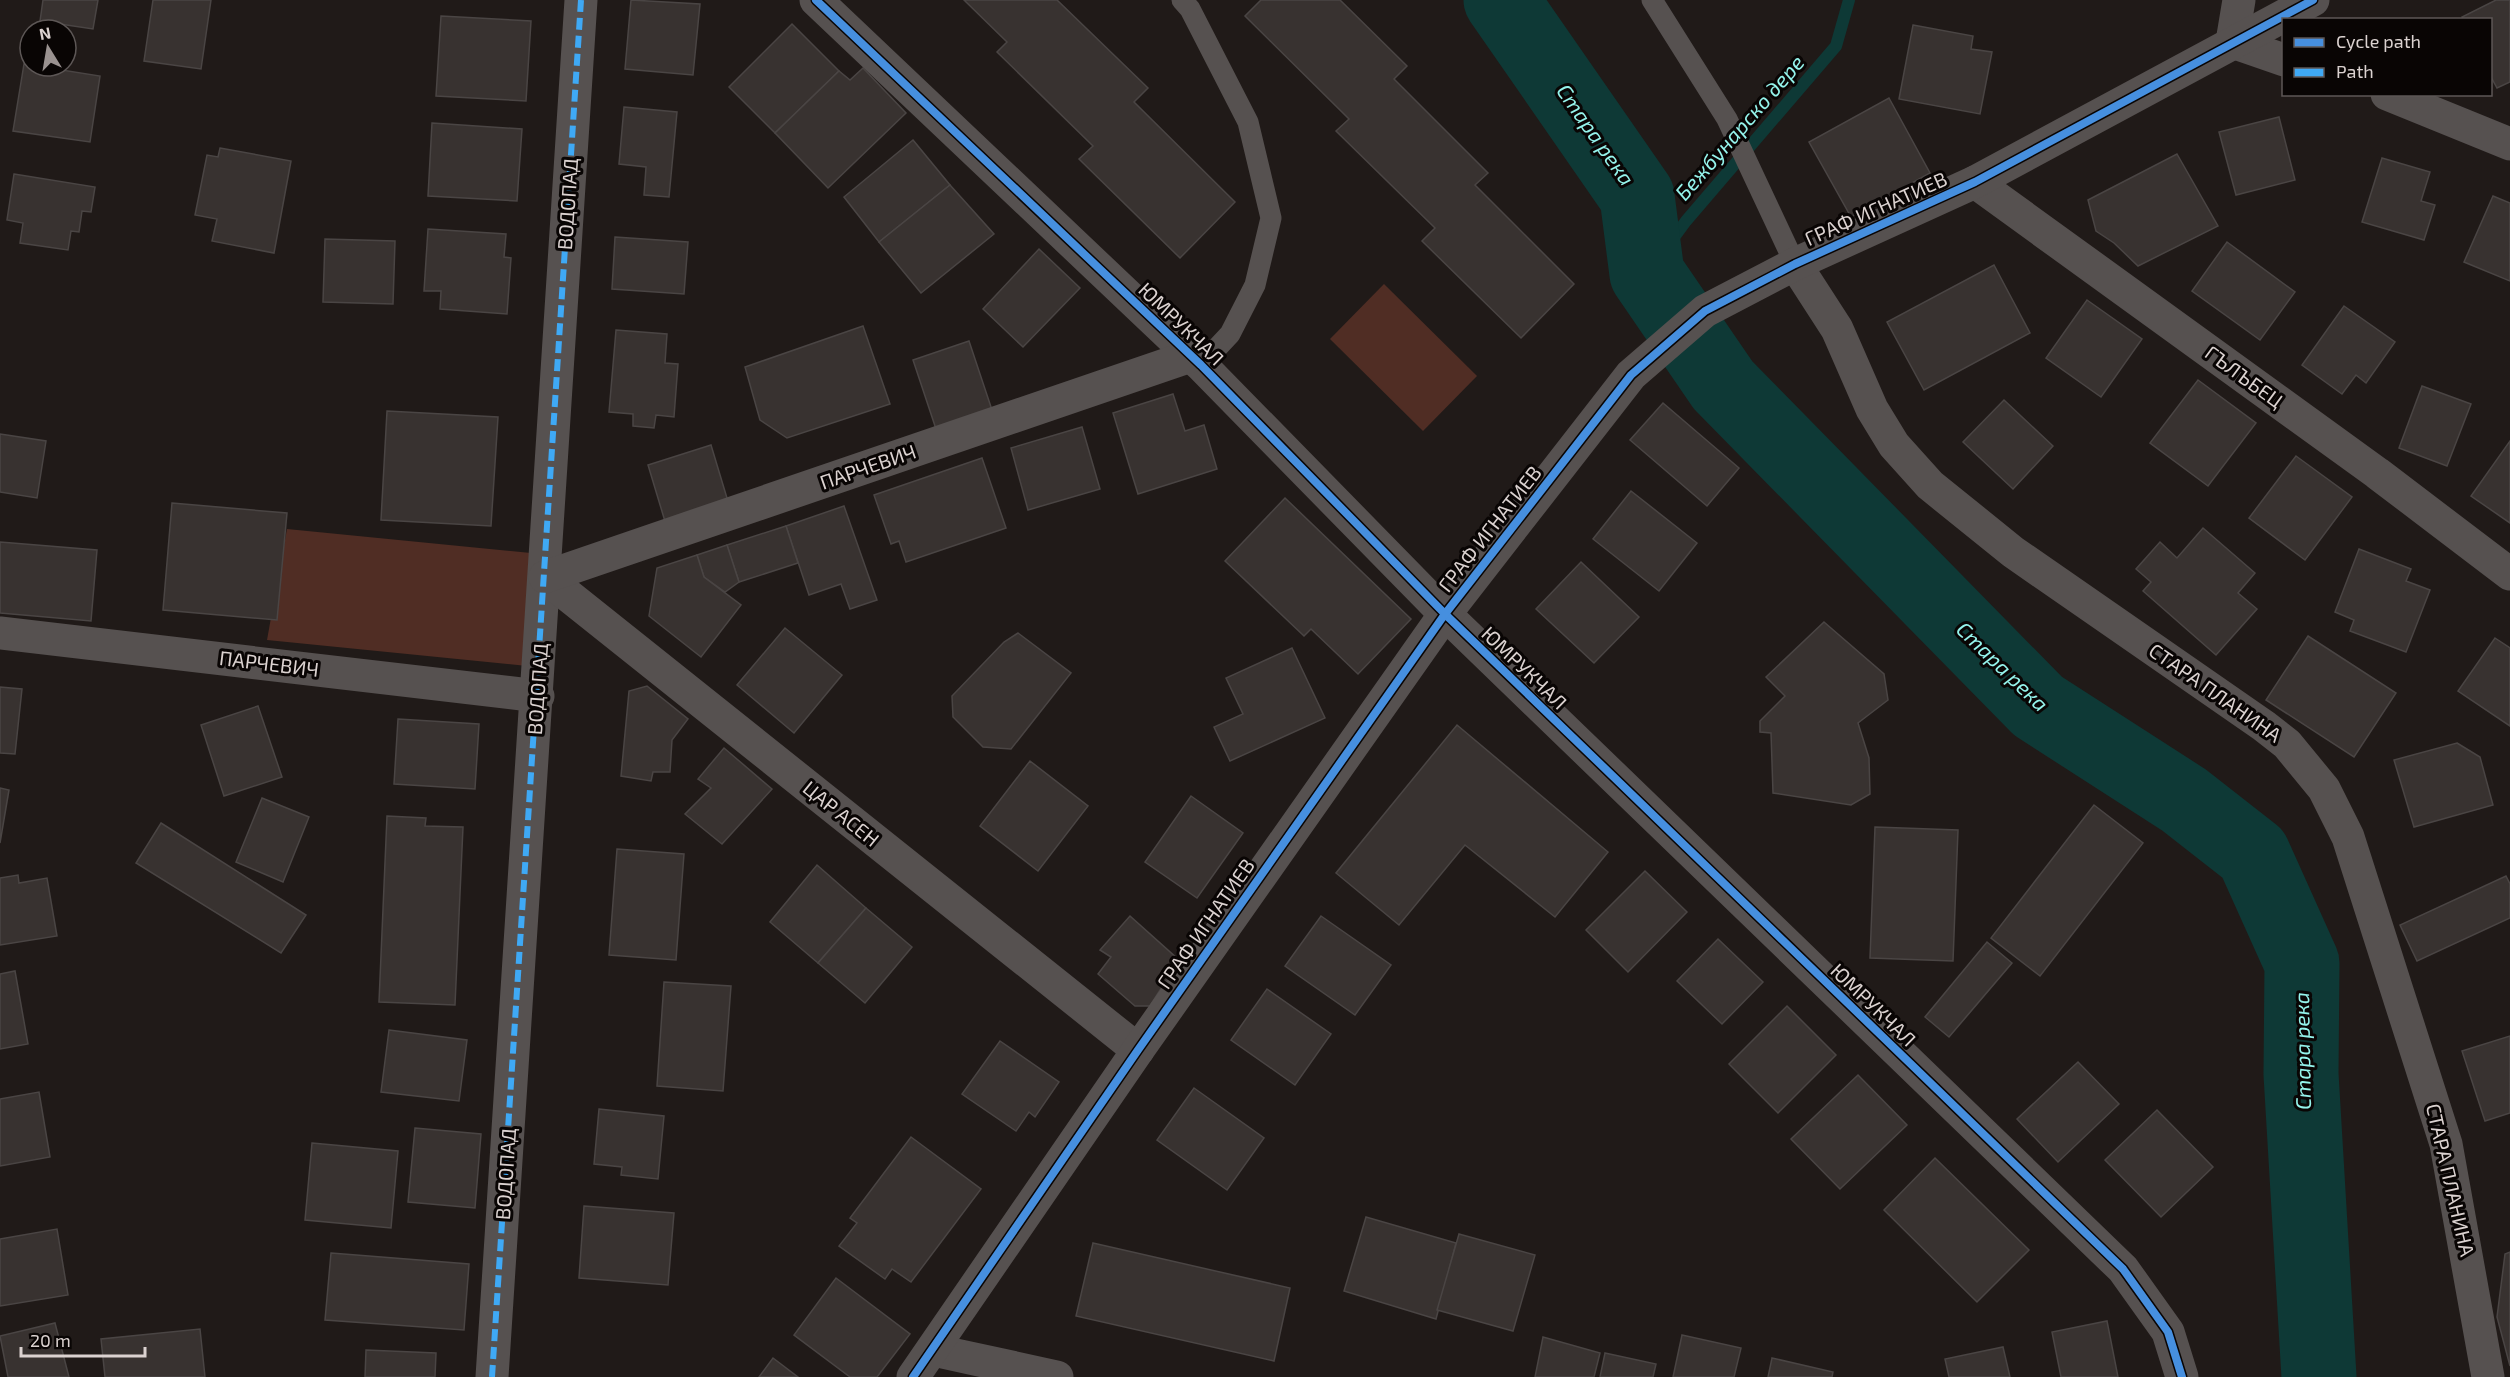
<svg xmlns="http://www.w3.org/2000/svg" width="2510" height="1377" font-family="'Exo 2',sans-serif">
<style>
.green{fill:#502d24}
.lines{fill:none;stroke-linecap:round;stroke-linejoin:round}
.stream{stroke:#0e3936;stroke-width:12}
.river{stroke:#0e3936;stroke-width:75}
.building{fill:#383230;stroke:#4a4544;stroke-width:1.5}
.service{stroke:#565150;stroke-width:21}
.pedestrian{stroke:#565150;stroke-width:33}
.minor{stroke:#565150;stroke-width:33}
.quiet{stroke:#3fa9f5;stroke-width:6;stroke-dasharray:12 6;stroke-linecap:butt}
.cycleway-casing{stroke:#090504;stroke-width:11}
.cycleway{stroke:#468fdf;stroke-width:8}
.labels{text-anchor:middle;stroke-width:6;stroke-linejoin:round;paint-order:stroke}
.street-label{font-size:20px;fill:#dbd2d0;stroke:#090504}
.water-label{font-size:21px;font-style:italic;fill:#95f4ec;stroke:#090504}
</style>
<rect width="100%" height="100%" fill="#201a18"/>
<g class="green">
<polygon points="1384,284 1477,376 1423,431 1330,339"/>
<polygon points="287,529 531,553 527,666 267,640"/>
</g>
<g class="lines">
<polyline class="stream" points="1647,274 1686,221 1836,46 1849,0"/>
<polyline class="river" points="1501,0 1637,196 1647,274 1723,385 2038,706 2184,800 2253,854 2302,963 2301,1074 2319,1377"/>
</g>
<g class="building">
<polygon points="43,0 98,0 93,29 40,21"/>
<polygon points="153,0 211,0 201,69 144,61"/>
<polygon points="631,0 700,4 693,75 625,69"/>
<polygon points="964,0 1057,0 1148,88 1134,102 1235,202 1180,258 1079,159 1093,146 997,52 1007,42"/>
<polygon points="1261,0 1340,0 1407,66 1394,79 1488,173 1475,185 1574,284 1521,338 1422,241 1435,228 1336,131 1349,119 1245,16"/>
<polygon points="2496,0 2510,0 2510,82 2497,88 2490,75 2490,20 2464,20 2462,17"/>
<polygon points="441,16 531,21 526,101 436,96"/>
<polygon points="792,24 839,71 775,133 729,87"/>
<polygon points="1913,25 1973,36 1971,49 1992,52 1980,114 1899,99"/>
<polygon points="24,64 100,76 90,142 13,131"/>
<polygon points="863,68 906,113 828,188 775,133 839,71 850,80"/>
<polygon points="1889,98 1930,173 1851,217 1809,142"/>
<polygon points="624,107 677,112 669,197 644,195 646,167 619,164"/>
<polygon points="2279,117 2295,180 2236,195 2219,132"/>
<polygon points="432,123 522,129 517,201 428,196"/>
<polygon points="913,140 950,185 879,242 844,197"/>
<polygon points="220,148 291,161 274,253 212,241 217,219 195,215 207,155 218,157"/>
<polygon points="2177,154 2218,226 2138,266 2114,243 2096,231 2088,200"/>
<polygon points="2382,158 2430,172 2421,201 2435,205 2424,240 2362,222"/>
<polygon points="14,174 95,187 91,212 82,211 79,232 71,231 68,250 20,243 23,223 7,220"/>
<polygon points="950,185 994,234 921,293 879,242"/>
<polygon points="2493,196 2510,203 2510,281 2464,262"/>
<polygon points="428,229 506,234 504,257 511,258 507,314 440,309 441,291 424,291"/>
<polygon points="615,237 688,242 684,294 612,289"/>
<polygon points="325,239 395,241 393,304 323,302"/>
<polygon points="2227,242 2295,292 2260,340 2192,291"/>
<polygon points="1039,249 1080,288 1023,347 983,309"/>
<polygon points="1994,265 2030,333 1924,390 1887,322"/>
<polygon points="2087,300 2142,339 2101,397 2046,358"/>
<polygon points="2344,306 2395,342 2366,383 2356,375 2342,394 2302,365"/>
<polygon points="863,326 890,404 787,438 760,420 745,367"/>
<polygon points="616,330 667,334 665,363 678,364 674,417 656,415 654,428 633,426 633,414 609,412"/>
<polygon points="969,341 993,413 937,432 913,360"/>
<polygon points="2198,380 2256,423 2208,486 2150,443"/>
<polygon points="2422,386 2471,404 2447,466 2399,448"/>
<polygon points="1173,394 1185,431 1204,425 1217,469 1138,494 1113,413"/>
<polygon points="2004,400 2053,446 2013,489 1963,442"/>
<polygon points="1663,403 1739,468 1707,506 1630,440"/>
<polygon points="387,411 498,417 491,526 381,520"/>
<polygon points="1082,427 1100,489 1028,510 1011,448"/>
<polygon points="0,434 46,441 37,498 0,492"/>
<polygon points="2510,441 2510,523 2471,496"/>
<polygon points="711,445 730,508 667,528 648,465"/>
<polygon points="2296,456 2352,497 2305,560 2249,518"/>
<polygon points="982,458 1006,528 906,562 899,541 891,544 874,495"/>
<polygon points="1631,491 1697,543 1659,591 1593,539"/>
<polygon points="1285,498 1411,619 1358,674 1311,629 1304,636 1225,561"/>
<polygon points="172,503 287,513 277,620 163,610"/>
<polygon points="844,506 877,600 850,609 841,584 809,595 786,526"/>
<polygon points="786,526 798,563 739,582 727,545"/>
<polygon points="2203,528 2255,573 2238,593 2257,609 2216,655 2143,591 2151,582 2136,569 2160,542 2177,558"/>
<polygon points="0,542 97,550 91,621 0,613"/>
<polygon points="727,545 739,582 725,592 704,577 697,555"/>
<polygon points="2359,549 2411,569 2406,581 2430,590 2406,652 2350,631 2354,620 2335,612"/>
<polygon points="697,555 704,577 741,605 701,657 649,616 657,568"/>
<polygon points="1581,562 1639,617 1594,663 1536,609"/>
<polygon points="1824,622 1884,674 1888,700 1858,723 1869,758 1870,794 1851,805 1773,793 1771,733 1760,732 1760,721 1785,696 1766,677"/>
<polygon points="785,628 842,675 794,733 737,685"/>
<polygon points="1018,633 1071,673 1011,749 983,747 953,717 952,696 1004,642"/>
<polygon points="2308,636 2396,693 2354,757 2266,700"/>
<polygon points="2495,638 2510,648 2510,726 2458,691"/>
<polygon points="1292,648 1325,718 1230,761 1214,727 1243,714 1226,678"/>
<polygon points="647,686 688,719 672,740 670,772 653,772 651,781 621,776 629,691"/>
<polygon points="0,687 22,689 15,754 0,753"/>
<polygon points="258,706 282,777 224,796 201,725"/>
<polygon points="398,719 479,724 475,789 394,784"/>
<polygon points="1457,725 1608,852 1555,917 1465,845 1399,925 1336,873"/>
<polygon points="2457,743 2480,757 2493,805 2414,827 2394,760"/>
<polygon points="724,748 772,789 722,844 685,814 711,788 698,779"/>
<polygon points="1030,761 1088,806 1038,871 980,826"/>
<polygon points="0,788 9,790 0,843"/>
<polygon points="1191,796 1243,833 1197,898 1145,862"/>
<polygon points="262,798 309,817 283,882 236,862"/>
<polygon points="2094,805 2143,843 2040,976 1991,938"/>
<polygon points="387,816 426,818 425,826 463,827 455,1005 379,1002"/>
<polygon points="161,823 306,915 281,953 136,863"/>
<polygon points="1875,827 1958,830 1953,961 1870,958"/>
<polygon points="617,849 684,854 676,960 609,955"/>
<polygon points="817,865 866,908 818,963 770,922"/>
<polygon points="1645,871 1687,912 1628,972 1586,930"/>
<polygon points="18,875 19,883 47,878 57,936 0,945 0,878"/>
<polygon points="2506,876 2510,884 2510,918 2417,961 2400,925"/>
<polygon points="866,908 912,947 865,1003 818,963"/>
<polygon points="1130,916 1179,960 1150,1006 1135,1006 1098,974 1111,957 1100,950"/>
<polygon points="1321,916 1391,965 1355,1015 1285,966"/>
<polygon points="1718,939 1763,982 1722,1024 1677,981"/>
<polygon points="1987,942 2012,963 1949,1037 1925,1017"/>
<polygon points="15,971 28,1044 0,1049 0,974"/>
<polygon points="664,982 731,986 723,1091 657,1086"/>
<polygon points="1267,989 1331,1034 1295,1085 1231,1040"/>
<polygon points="1787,1006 1836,1055 1778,1113 1729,1064"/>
<polygon points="389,1030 467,1040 459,1101 381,1092"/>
<polygon points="2510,1036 2510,1113 2485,1121 2462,1051"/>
<polygon points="1000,1041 1059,1082 1035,1117 1029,1112 1016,1131 962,1094"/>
<polygon points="2078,1062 2119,1104 2058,1162 2017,1119"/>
<polygon points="1858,1075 1907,1125 1840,1189 1791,1139"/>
<polygon points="1194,1088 1264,1138 1227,1190 1157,1140"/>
<polygon points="39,1092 50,1157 0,1166 0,1099"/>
<polygon points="599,1109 664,1116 658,1179 621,1175 622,1167 594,1164"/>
<polygon points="2157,1110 2213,1167 2161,1217 2105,1160"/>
<polygon points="415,1128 481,1134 475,1208 408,1202"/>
<polygon points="911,1137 981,1189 911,1282 892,1269 885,1279 839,1246 857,1223 850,1218"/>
<polygon points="312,1143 398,1151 391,1228 305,1220"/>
<polygon points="1935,1158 2029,1250 1977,1302 1884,1210"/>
<polygon points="584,1206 674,1213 668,1285 579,1278"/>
<polygon points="1366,1217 1456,1243 1436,1319 1344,1291"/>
<polygon points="57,1229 68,1295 0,1306 0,1239"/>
<polygon points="1459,1234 1535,1255 1513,1331 1437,1310"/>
<polygon points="1093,1243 1290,1288 1274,1361 1076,1316"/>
<polygon points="2510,1252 2510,1366 2497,1317 2505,1254"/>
<polygon points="331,1253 469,1264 464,1330 325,1320"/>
<polygon points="836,1278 910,1334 877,1377 850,1377 794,1335"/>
<polygon points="2107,1321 2118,1377 2061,1377 2052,1332"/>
<polygon points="55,1323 69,1377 8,1377 0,1336"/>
<polygon points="200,1329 205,1377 105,1377 101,1339"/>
<polygon points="1682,1335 1741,1348 1734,1377 1673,1377"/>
<polygon points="1543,1337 1600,1353 1594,1377 1535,1377"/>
<polygon points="2003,1347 2010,1377 1949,1377 1945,1359"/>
<polygon points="366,1350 436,1353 435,1377 365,1377"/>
<polygon points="1605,1353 1656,1364 1653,1377 1600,1377"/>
<polygon points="773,1358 798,1377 759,1377"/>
<polygon points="1772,1358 1833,1372 1832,1377 1768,1377"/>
</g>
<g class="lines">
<g class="service">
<polyline points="1182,0 1190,9 1248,122 1271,218 1255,285 1230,334 1201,365"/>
<polyline points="1652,0 1727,119 1795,264"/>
</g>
<polyline class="pedestrian" points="492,1377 581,0"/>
<g class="minor">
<polyline points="816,0 1201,365 1445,614 2123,1269 2168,1332 2182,1377"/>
<polyline points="2239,0 2232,42 2284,60"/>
<polyline points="2387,94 2510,144"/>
<polyline points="1975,182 2377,473 2510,574"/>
<polyline points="1795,264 1837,329 1872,409 1894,445 1930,485 2013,552 2264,726 2287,744 2324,789 2348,837 2446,1144 2488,1377"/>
<polyline points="545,577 1138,1050"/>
<polyline points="545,577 1191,356"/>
<polyline points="0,633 538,696"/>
<polyline points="933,1350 1057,1377"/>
<polyline points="913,1377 1138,1050 1445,614 1631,375 1705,311 1795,264 1975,182 2313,0"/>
</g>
<polyline class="quiet" points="492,1377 581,0"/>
<g class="cycleway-casing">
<g id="cycleway">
<polyline points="816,0 1201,365 1445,614 2123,1269 2168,1332 2182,1377"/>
<polyline points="913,1377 1138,1050 1445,614 1631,375 1705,311 1795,264 1975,182 2313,0"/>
</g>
</g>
<use href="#cycleway" class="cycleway"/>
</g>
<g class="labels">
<g class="street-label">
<text transform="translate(568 204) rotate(-86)" y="7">ВОДОПАД</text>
<text transform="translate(1876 209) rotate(-24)" y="7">ГРАФ ИГНАТИЕВ</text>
<text transform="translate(1181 324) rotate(44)" y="7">ЮМРУКЧАЛ</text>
<text transform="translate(2244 377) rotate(36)" y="7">ГЪЛЪБЕЦ</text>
<text transform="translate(868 467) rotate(-19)" y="7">ПАРЧЕВИЧ</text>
<text transform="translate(1490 529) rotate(-52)" y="7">ГРАФ ИГНАТИЕВ</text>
<text transform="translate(269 664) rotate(7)" y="7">ПАРЧЕВИЧ</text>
<text transform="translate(1524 668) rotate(44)" y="7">ЮМРУКЧАЛ</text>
<text transform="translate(538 689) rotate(-86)" y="7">ВОДОПАД</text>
<text transform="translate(2215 693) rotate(35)" y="7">СТАРА ПЛАНИНА</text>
<text transform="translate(841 814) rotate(39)" y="7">ЦАР АСЕН</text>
<text transform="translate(1206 924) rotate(-55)" y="7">ГРАФ ИГНАТИЕВ</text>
<text transform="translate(1873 1005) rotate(44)" y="7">ЮМРУКЧАЛ</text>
<text transform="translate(506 1174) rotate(-86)" y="7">ВОДОПАД</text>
<text transform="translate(2450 1180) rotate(77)" y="7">СТАРА ПЛАНИНА</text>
</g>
<g class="water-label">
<text transform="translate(1740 128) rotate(-49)" y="7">Бежбунарско дере</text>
<text transform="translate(1595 135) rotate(55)" y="7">Стара река</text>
<text transform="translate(2002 667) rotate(44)" y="7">Стара река</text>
<text transform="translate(2303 1051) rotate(-91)" y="7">Стара река</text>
</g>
</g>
<rect x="2282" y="18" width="210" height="78" fill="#090504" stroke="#5d5756" stroke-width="1.5"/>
<rect x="2294" y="38" width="30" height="9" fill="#468fdf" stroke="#5d5756" stroke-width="1.5"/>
<text x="2336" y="48" font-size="18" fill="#dbd2d0">Cycle path</text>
<rect x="2294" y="68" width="30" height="9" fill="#3fa9f5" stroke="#5d5756" stroke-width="1.5"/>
<text x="2336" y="78" font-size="18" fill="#dbd2d0">Path</text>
<g transform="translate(48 48) rotate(349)"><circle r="28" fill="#090504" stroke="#5d5756" stroke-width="1.5"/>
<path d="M0-4.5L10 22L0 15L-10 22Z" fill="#9a9290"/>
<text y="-9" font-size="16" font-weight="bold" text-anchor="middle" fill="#dbd2d0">N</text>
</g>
<path d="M21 1347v9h124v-9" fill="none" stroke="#dbd2d0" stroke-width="3"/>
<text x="30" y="1347" font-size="18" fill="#dbd2d0" stroke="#090504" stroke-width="4.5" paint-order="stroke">20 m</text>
</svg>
